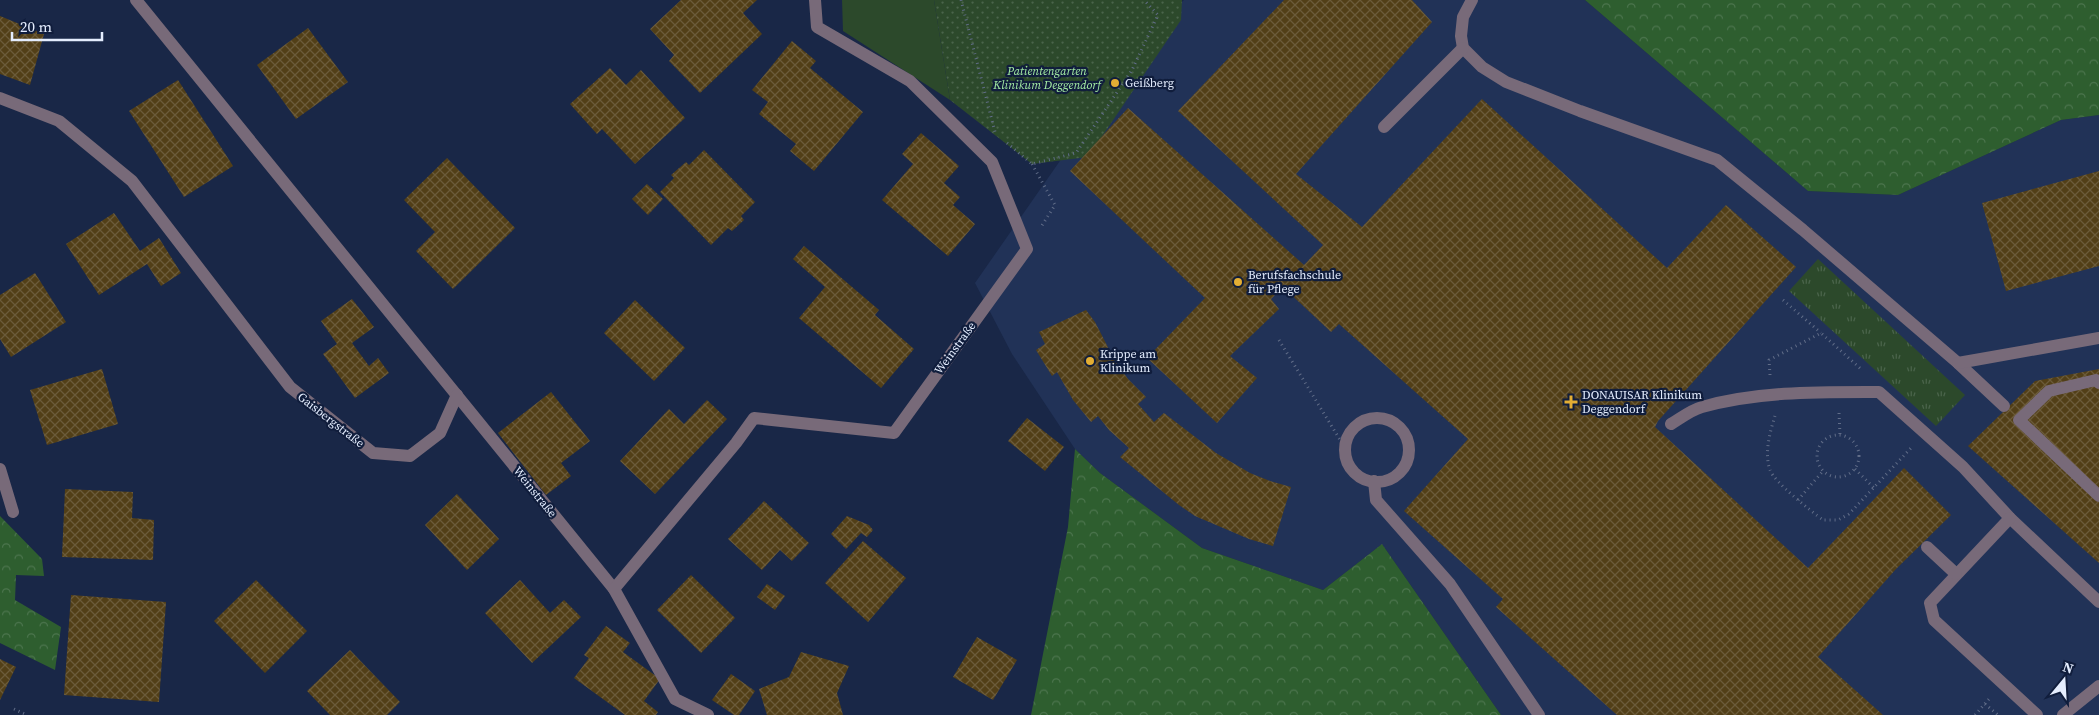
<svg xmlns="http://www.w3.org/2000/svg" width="2099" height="715" font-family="'Source Serif 4',serif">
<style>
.built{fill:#213257}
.grass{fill:#2c492b}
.forest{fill:url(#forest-crowns)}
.park{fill:url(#park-tufts)}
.garden{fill:url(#garden-dots)}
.building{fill:url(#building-cross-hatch)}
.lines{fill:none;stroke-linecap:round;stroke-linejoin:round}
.path{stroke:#616d88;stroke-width:3;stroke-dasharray:1 4;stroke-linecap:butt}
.lane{stroke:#786a79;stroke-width:12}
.street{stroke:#786a79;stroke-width:12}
.poi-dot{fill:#e3ae34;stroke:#101d3c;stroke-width:2}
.labels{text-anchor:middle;stroke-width:4.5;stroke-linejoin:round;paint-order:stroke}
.park-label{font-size:12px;font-style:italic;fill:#a5eda4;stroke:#101d3c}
.poi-label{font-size:12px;fill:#e4edfe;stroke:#101d3c;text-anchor:start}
.street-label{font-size:12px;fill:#e4edfe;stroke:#101d3c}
</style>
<defs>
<pattern id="forest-crowns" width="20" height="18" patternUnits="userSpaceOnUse" patternTransform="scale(1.25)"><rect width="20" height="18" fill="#2e5e2f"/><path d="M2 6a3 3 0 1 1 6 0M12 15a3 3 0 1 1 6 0" fill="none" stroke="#4c754e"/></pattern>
<pattern id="park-tufts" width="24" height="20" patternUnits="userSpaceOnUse" patternTransform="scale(1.25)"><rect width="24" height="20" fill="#2c492b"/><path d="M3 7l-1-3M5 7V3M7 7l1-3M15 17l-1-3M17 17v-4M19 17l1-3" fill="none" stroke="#4a644b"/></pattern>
<pattern id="garden-dots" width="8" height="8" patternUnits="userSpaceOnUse" patternTransform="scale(1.25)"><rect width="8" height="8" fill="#2c492b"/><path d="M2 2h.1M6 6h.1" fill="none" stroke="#4a644b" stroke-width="1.8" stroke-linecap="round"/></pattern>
<pattern id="building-cross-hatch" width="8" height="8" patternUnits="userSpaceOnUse" patternTransform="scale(1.25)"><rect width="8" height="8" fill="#523f17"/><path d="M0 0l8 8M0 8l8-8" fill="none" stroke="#6b5b3a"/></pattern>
</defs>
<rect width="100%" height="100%" fill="#192747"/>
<polygon class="built" points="1184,0 1585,0 1808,191 1898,195 2061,120 2099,115 2099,715 1501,715 1382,544 1323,590 1202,548 1100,473 1075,449 1012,354 975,283 1149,33"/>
<polygon class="grass" points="842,0 934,0 950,100 843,31"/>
<g class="forest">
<polygon points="1585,0 2099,0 2099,115 2061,120 1898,195 1808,191"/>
<polygon points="1075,449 1100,473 1202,548 1323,590 1382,544 1501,715 1031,715 1068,527"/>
<polygon points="0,516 42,559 44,576 16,575 15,600 61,627 55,670 0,643"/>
</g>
<polygon class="park" points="1818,259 1965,395 1936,426 1789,291"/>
<polygon class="garden" points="934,0 1182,0 1181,20 1088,157 1032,164 950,100"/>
<g class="building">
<polygon points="681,0 757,0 743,13 762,34 700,93 669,61 674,55 650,29"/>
<polygon points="1284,0 1412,0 1432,22 1296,174 1362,227 1482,99 1667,268 1726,205 1796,267 1658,421 1655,427 1808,568 1904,468 1951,515 1896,569 1818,657 1883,715 1617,715 1496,607 1503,599 1404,511 1468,439 1339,324 1331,332 1283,287 1271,299 1279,309 1230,356 1257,378 1217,423 1147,358 1205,298 1070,171 1128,108 1304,265 1323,245 1178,111"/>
<polygon points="0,16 44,34 30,85 0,74"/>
<polygon points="308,28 348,82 296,119 257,65"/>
<polygon points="792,41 816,61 810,68 863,112 814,171 790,151 796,144 759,114 768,102 752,90"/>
<polygon points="610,68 626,85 641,70 685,118 635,164 602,129 597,134 570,104"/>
<polygon points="178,80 233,166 184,197 129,111"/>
<polygon points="921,133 959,166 944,183 960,197 953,205 975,224 948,256 882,200 913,164 902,154"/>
<polygon points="704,150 755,202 741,216 744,220 732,231 728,228 711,245 660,192 674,178 671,175 686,162 689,165"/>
<polygon points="447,158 515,228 453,289 416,251 435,232 404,200"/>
<polygon points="2099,171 2099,266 2006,291 1982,203"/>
<polygon points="647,184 663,199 648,215 632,199"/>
<polygon points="114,213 140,251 159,238 181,273 161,286 147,264 99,295 66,244"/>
<polygon points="804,246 879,310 875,315 914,349 881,388 799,318 825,287 793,259"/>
<polygon points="35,273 66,322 11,357 0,339 0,295"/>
<polygon points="352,299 374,327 352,343 369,366 378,358 389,373 355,398 323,354 337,344 321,321"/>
<polygon points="635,300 685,348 654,381 604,333"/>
<polygon points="1086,310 1095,322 1115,361 1128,379 1146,397 1138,404 1154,422 1164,413 1216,453 1250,473 1270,481 1291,487 1273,546 1249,539 1195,516 1179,505 1120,457 1129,448 1109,430 1098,416 1091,422 1073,400 1057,372 1052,376 1036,350 1045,344 1039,332"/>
<polygon points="102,369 118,424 47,445 30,390"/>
<polygon points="2099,369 2099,563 1968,446 2035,381"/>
<polygon points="551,392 590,441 561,463 571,476 546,495 498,433"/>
<polygon points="707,400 727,419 655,494 620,461 669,409 684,424"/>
<polygon points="1027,418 1064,447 1045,471 1008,441"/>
<polygon points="65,489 133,492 132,518 154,520 153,560 62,557"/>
<polygon points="457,494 499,539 467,570 425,525"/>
<polygon points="764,501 809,543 792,561 780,550 762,570 728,539"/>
<polygon points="847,516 869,525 873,530 867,537 861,533 846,549 831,534"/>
<polygon points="863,541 906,578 868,622 825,583"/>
<polygon points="691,575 735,618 701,653 657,610"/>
<polygon points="256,580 307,631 265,673 214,621"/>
<polygon points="520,580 550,613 564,600 581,617 532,663 485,613"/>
<polygon points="767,584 785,596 775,610 757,597"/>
<polygon points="71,595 166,602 159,702 64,695"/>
<polygon points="606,626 630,643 623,652 660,679 644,701 658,712 656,715 625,715 574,678 589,658 584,655"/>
<polygon points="977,637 1017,660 993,700 953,677"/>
<polygon points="350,650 400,702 387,715 330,715 307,691"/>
<polygon points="801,652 849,666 837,693 843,715 767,715 759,689 789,677"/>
<polygon points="0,659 16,667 0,700"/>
<polygon points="731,674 755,691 739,715 734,715 712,700"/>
</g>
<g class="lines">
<g class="path">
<polyline points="961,0 995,132"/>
<polyline points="1007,143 1032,164 1076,153 1132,70 1158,15 1144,0"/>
<polyline points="1032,164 1055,205 1041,227"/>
<polyline points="1783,300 1821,333"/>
<polyline points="1279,340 1345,448"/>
<polyline points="1770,375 1769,360 1821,333 1862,370"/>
<polyline points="1839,413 1840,435"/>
<path d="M1775,416C1770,432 1764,453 1770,470C1774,482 1811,511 1823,520H1838L1849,514L1911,448"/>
<circle cx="1838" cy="456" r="21"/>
<polyline points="1855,469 1874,488"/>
<polyline points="1798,500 1823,471"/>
<polyline points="1985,704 1998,715"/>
<polyline points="14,709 27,715"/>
<polyline points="1975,715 1989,699"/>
</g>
<g class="lane">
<polyline points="1472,0 1463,17 1461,36 1463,48 1482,67 1506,82 1580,111 1717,160 1803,230 1958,363 2004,406"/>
<polyline points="1384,127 1463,48"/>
<polyline points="1958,363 2099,338"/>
<polyline points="2099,383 2096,380 2049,391 2019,420 2099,496"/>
<circle cx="1377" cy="450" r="32"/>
<path d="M1671,424C1681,418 1691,410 1702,407C1758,391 1820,392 1879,392L1963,467L2010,518L2099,602"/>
<polyline points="1374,481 1376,500 1450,584 1539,715"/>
<polyline points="2010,518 1930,603 1934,620 2037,715"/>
<polyline points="1927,547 1956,574"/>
<polyline points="2063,715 2099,686"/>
</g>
<g class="street">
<polyline points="136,0 614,589"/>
<polyline points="0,98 59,121 132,181 290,387 373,453 410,456 440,433 457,395"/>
<polyline points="0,469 13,512"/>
<polyline points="708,715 675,699 614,589 736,443 754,418 894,433 1027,249 992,162 910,81 817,27 815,0"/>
</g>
</g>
<g class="poi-dot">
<circle cx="1115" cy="83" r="5"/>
<circle cx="1238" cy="282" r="5"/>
<circle cx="1090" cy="361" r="5"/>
<path d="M1568.5 394.5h5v5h5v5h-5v5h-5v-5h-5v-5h5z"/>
</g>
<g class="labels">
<g class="park-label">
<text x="1047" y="75">Patientengarten<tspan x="1047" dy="14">Klinikum Deggendorf</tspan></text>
</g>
<g class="poi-label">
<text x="1125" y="87">Geißberg</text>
<text x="1248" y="279">Berufsfachschule<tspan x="1248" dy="14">für Pflege</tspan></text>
<text x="1100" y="358">Krippe am<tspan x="1100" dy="14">Klinikum</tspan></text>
<text x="1582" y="399">DONAUISAR Klinikum<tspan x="1582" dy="14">Deggendorf</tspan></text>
</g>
<g class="street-label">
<text transform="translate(955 348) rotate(-54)" y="4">Weinstraße</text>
<text transform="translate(331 420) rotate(38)" y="4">Gaisbergstraße</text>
<text transform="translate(535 492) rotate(51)" y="4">Weinstraße</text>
</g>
</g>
<g transform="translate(2064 680) rotate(18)" stroke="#101d3c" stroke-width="4" paint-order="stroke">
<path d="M0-4L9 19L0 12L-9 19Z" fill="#e4edfe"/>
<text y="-8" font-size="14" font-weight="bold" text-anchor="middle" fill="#e4edfe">N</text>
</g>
<path d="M12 32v8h90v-8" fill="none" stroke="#e4edfe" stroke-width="2.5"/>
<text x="20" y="32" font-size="15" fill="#e4edfe" stroke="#101d3c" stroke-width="4" paint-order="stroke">20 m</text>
</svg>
